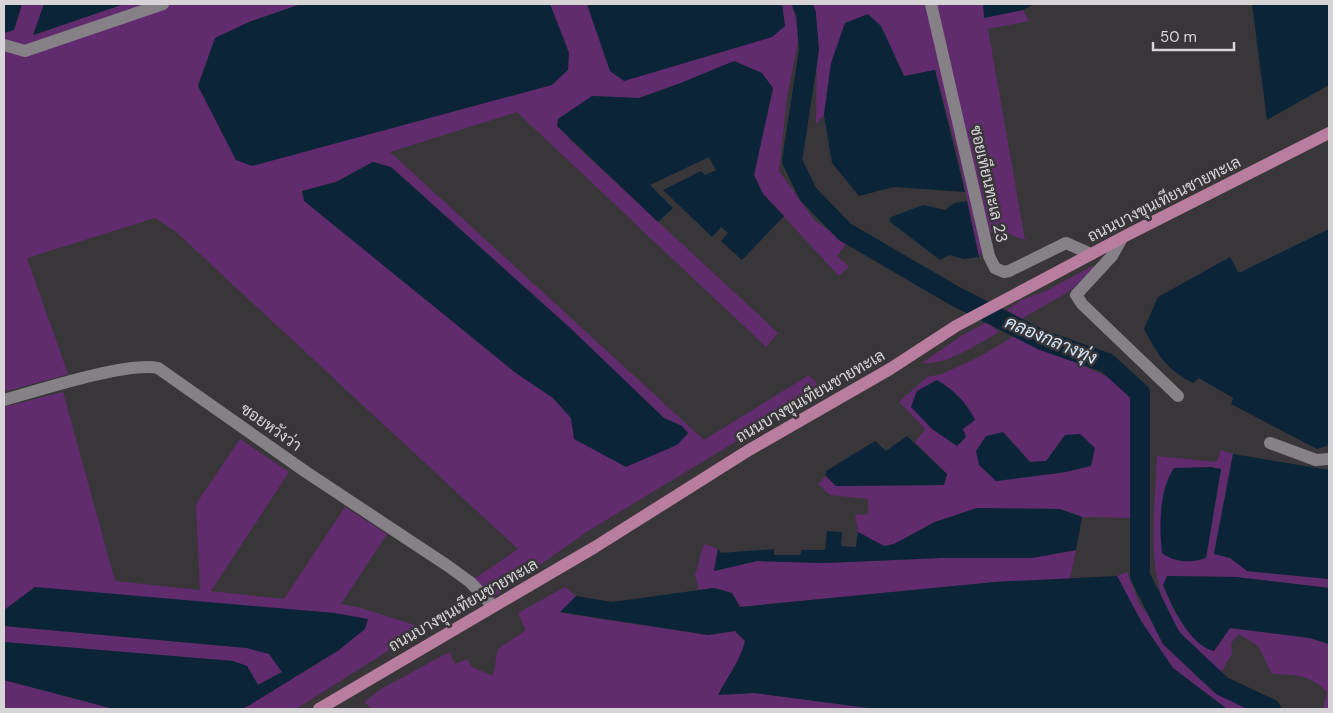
<svg xmlns="http://www.w3.org/2000/svg" width="1333" height="713" font-family="'DM Sans',Sarabun,sans-serif">
<style>
.green{fill:#602c6d;fill-rule:evenodd}
.water{fill:#0b2438}
.lines{fill:none;stroke-linecap:round;stroke-linejoin:round}
.river{stroke:#0b2438;stroke-width:20}
.minor{stroke:#858186;stroke-width:12}
.major{stroke:#b97d9f;stroke-width:12}
.labels{text-anchor:middle;dominant-baseline:central;stroke-width:5;stroke-linejoin:round;paint-order:stroke}
.street-label{font-size:16px;fill:#d6d4d7;stroke:#39363a}
.water-label{font-size:18px;font-style:italic;fill:#d3e6f7;stroke:#39363a}
</style>
<rect width="100%" height="100%" fill="#39363a"/>
<g class="green">
<path d="M22,4H44L34,35L124,4H301L249,22L216,38L198,85L236,160L569,53L550,4H587L610,71L784,8L782,4H793L801,28L787,96L779,171L815,221L847,243L837,256L849,266L839,276L763,194L754,175L773,88L678,84L639,98L592,96L569,139L778,333L766,347L517,112L390,152L704,440L809,375L817,384L811,396L588,531L494,597L474,579L518,549L175,231L155,218L27,258L68,374L4,392V33L14,30ZM373,162L391,167L569,327L664,418L682,426L574,439L571,418L553,398L516,373L468,334L305,201L302,191L336,182Z"/>
<polygon points="807,4 983,4 985,17 1023,10 1029,21 988,29 1025,240 993,228 979,257 957,152 935,70 904,76 881,26 831,63 824,115 816,124 817,47"/>
<polygon points="1092,266 1094,268 1070,291 1021,319 1007,310 1021,300 1046,291"/>
<path d="M987,322L999,332C977,344 948,365 922,363L961,336Z"/>
<path d="M1016,335L1125,385L1132,406L1133,518L1082,517L1060,509L977,508L935,522L894,544L884,546L858,532L855,515L868,514V499L830,495L818,484L826,476L836,486L944,485L947,474L915,442L925,429L899,402L927,377L942,374L979,357ZM1003,432L1030,462L1046,461L1066,472L997,481Z"/>
<polygon points="63,392 115,581 200,590 196,504 240,439 289,472 211,591 284,599 345,507 387,534 341,604 361,608 424,628 296,709 243,709 339,650 4,610 4,407"/>
<path d="M1221,450L1233,454L1214,554L1230,558L1248,571L1329,579V588L1236,577L1168,576L1163,585L1175,613L1214,651L1230,628L1310,638L1329,644V709H1323L1327,692C1309,674 1297,675 1272,674L1258,646L1239,634L1231,643L1232,654L1220,674C1139,606 1153,551 1157,456L1217,462ZM1174,468L1221,469L1206,558Z"/>
<polygon points="704,544 718,549 714,571 757,561 824,563 941,558 1032,558 1076,550 1070,579 995,582 740,607 732,593 714,588 699,590 695,575"/>
<polygon points="1127,572 1140,605 1198,678 1233,701 1252,709 1227,709 1173,668 1141,621 1117,576"/>
<path d="M565,587L576,596L561,613L708,635L735,631L745,641C741,660 727,677 719,695L754,693L876,709H371L365,702L381,689L449,652L455,664L467,659L472,667L493,676L498,649L526,630L518,613Z"/>
<polygon points="4,626 247,648 269,654 282,672 258,685 247,666 233,661 4,642"/>
<polygon points="4,680 114,709 4,709"/>
</g>
<g class="water">
<polygon points="4,4 22,4 14,30 4,33"/>
<polygon points="44,4 124,4 33,35"/>
<polygon points="301,4 550,4 569,53 568,70 552,85 252,166 236,160 198,86 215,38 249,22"/>
<polygon points="587,4 782,4 785,26 772,37 624,81 610,71"/>
<polygon points="983,4 1034,4 1023,10 984,18"/>
<polygon points="1252,4 1329,4 1329,85 1267,120"/>
<polygon points="868,14 881,26 904,76 935,70 965,192 894,187 859,196 832,163 824,115 831,63 845,23"/>
<polygon points="734,61 762,73 773,88 754,175 763,194 784,216 742,260 721,241 728,233 721,227 712,237 663,190 701,171 705,175 716,170 709,157 650,185 673,208 658,222 557,126 558,119 592,96 639,98 678,84"/>
<polygon points="373,162 391,167 569,327 664,418 682,426 688,433 677,445 626,467 574,439 571,418 553,398 516,373 468,334 304,201 302,191 336,182"/>
<polygon points="967,201 979,257 964,259 949,255 940,260 889,221 891,217 923,205 945,210 954,203"/>
<path d="M1329,229V445L1317,449L1231,404L1233,398L1199,378L1193,383C1167,370 1157,354 1144,329L1158,297L1230,257L1238,272H1241Z"/>
<path d="M937,380C954,390 966,402 975,420L963,429L966,437L957,446L932,429L911,407L917,391Z"/>
<polygon points="1003,432 1030,462 1046,461 1065,435 1080,434 1095,448 1091,466 1066,472 996,481 979,465 976,451 986,436"/>
<polygon points="907,436 947,474 944,485 836,486 826,476 826,471 875,441 886,451"/>
<polygon points="1233,454 1329,470 1329,579 1247,571 1230,558 1214,554"/>
<path d="M1211,467L1221,469L1206,558C1191,563 1175,563 1162,553C1159,527 1159,490 1174,468Z"/>
<polygon points="977,508 1060,509 1082,517 1076,550 1032,558 941,558 824,563 757,561 714,571 718,549 721,553 774,549 774,555 800,555 802,550 825,550 827,531 842,532 841,546 856,547 858,532 884,546 894,544 935,522"/>
<path d="M1117,576L1141,621L1173,668L1227,709H876L754,693L718,695C727,677 741,660 745,641L735,631L708,635L560,612L576,596L612,602L714,588L732,593L740,607L995,582Z"/>
<path d="M1167,576L1236,577L1329,588V644L1310,638L1230,628L1214,651C1190,646 1172,606 1163,585Z"/>
<polygon points="35,587 335,613 368,619 365,629 339,650 243,709 114,709 4,680 4,642 233,661 247,666 258,685 282,672 269,654 247,648 4,626 4,610"/>
</g>
<g class="lines">
<polyline class="river" points="802,4 806,14 809,50 792,161 808,194 845,232 955,296 1042,340 1107,363 1140,393 1140,576 1171,638 1222,686 1271,709"/>
<g class="minor">
<polyline points="931,4 989,256 995,268 1004,272 1009,271 1066,243 1091,254"/>
<polyline points="4,45 25,51 163,4"/>
<polyline points="1122,238 1112,256 1076,295 1082,304 1178,396"/>
<path d="M4,400C36,391 129,361 158,368L306,472L448,566L470,582L493,606"/>
<polyline points="1270,443 1316,460 1329,459"/>
</g>
<polyline class="major" points="319,709 595,547 749,450 890,369 956,326 1129,234 1329,133"/>
</g>
<g class="labels">
<g class="street-label">
<text transform="translate(989 184) rotate(77)">ซอยเทียนทะเล 23</text>
<text transform="translate(1164 199) rotate(-27)">ถนนบางขุนเทียนชายทะเล</text>
<text transform="translate(810 396) rotate(-30)">ถนนบางขุนเทียนชายทะเล</text>
<text transform="translate(271 427) rotate(35)">ซอยหวังว่า</text>
<text transform="translate(463 605) rotate(-30)">ถนนบางขุนเทียนชายทะเล</text>
</g>
<g class="water-label">
<text transform="translate(1051 340) rotate(23)">คลองกลางทุ่ง</text>
</g>
</g>
<rect width="1333" height="713" fill="none" stroke="#d6d4d7" stroke-width="10"/>
<path d="M1153 42v8h81v-8" fill="none" stroke="#d6d4d7" stroke-width="2.5"/>
<text x="1160" y="42" font-size="15" fill="#d6d4d7" stroke="#39363a" stroke-width="4" paint-order="stroke">50 m</text>
</svg>
